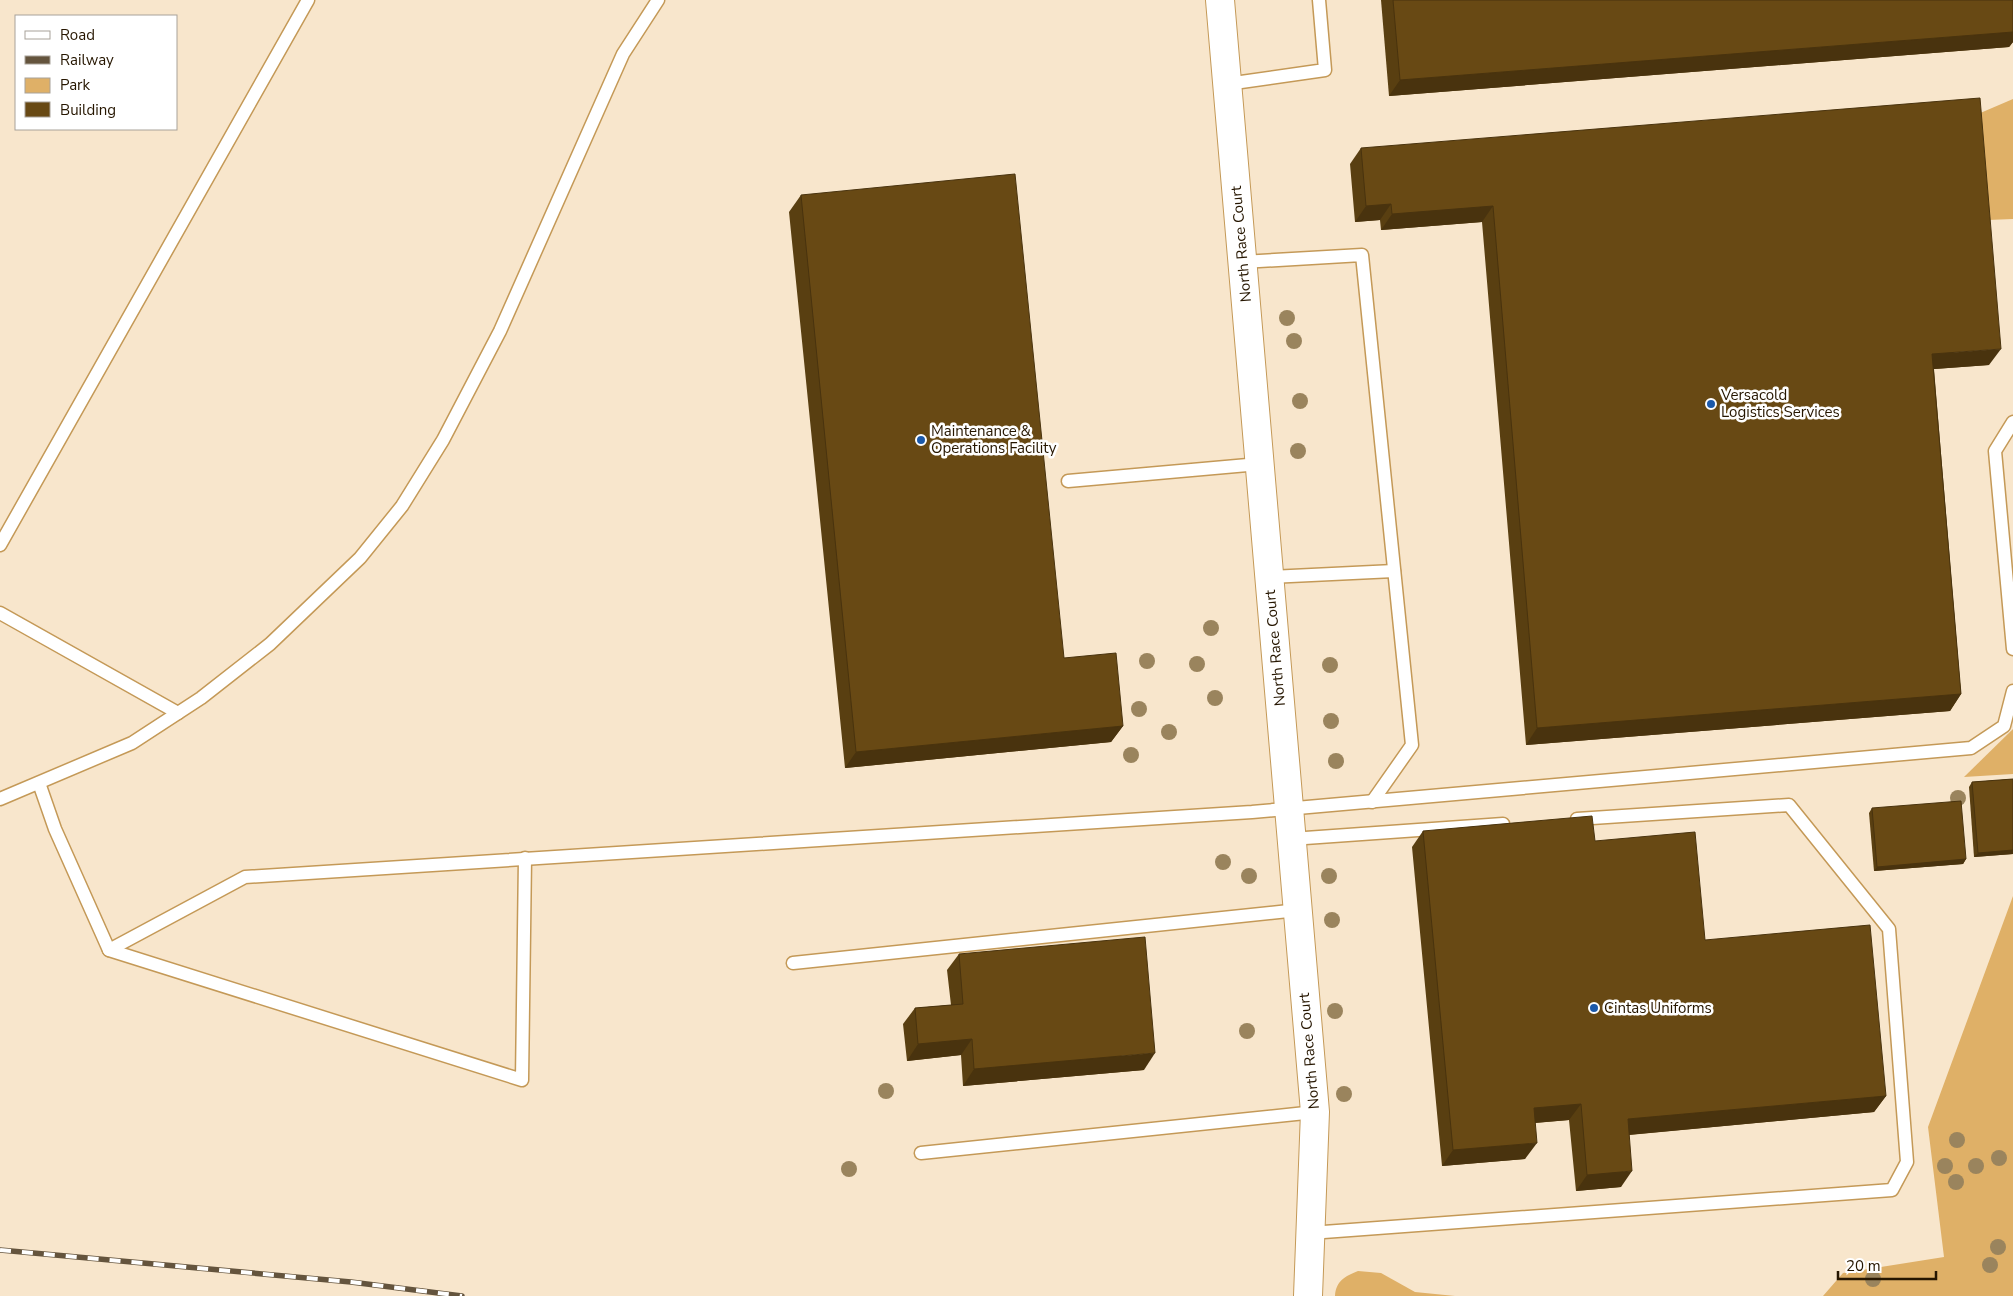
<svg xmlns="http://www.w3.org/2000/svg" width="2013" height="1296" font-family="'Nunito Sans',sans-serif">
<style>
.green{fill:#dfb067}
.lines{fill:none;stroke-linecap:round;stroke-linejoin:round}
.service-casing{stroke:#c49957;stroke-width:15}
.tertiary-casing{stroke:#c49957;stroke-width:30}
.service{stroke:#fff;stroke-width:12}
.tertiary{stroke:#fff;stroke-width:28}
.rail-casing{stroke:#64543d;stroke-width:5.5}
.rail{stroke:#fff;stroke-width:4;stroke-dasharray:11;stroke-linecap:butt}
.tree{fill:#9a845d}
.wall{fill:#593f11}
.shaded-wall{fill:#49330e}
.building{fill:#684914;stroke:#49330e}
.poi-dot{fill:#1b59aa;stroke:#fff;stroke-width:2}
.labels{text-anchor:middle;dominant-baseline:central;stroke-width:5;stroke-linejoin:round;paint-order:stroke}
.street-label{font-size:15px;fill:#261600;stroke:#fff}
.poi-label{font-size:15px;fill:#261600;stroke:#fff;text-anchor:start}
</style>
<rect width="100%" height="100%" fill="#f8e6cc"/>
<g class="green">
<polygon points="2013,99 2013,219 1988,220 1978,114"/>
<polygon points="2013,729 2013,774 1964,777"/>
<polygon points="2013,896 2013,1296 1823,1296 1843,1273 1944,1257 1928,1127"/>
<path d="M1358,1271L1381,1273L1415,1292L1455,1296H1335C1336,1281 1345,1276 1358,1271Z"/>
</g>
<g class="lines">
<defs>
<g id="service">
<polyline points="1227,84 1325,70 1319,0"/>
<polyline points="1242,262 1362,255 1412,745 1372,802"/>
<polyline points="2013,422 1995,451 2013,649"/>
<polyline points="1068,481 1259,464"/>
<polyline points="0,545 308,0"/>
<polyline points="1269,577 1394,571"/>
<polyline points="0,613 178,713"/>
<polyline points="39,783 55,829 109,950 245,877 1252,812 1971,748 2004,726 2013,691"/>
<polyline points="0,799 132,743 201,698 270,644 360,558 402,506 443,440 500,331 623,54 658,0"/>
<polyline points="1291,839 1503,824"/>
<polyline points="109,950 522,1080 525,858"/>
<polyline points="793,963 1298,910"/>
<polyline points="921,1153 1315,1112"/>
<polyline points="1310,1233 1892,1190 1907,1162 1889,929 1789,805 1577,819"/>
</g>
<polyline id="tertiary" points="1220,0 1315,1112 1308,1296"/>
</defs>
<use href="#service" class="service-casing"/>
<use href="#tertiary" class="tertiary-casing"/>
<use href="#service" class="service"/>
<use href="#tertiary" class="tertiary"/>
<defs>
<polyline id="rail" points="0,1250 351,1282 462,1296"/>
</defs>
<use href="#rail" class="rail-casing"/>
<use href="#rail" class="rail"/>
</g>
<g class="tree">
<circle cx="1287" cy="318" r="8"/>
<circle cx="1294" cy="341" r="8"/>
<circle cx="1300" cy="401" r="8"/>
<circle cx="1298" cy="451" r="8"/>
<circle cx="1211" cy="628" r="8"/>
<circle cx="1147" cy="661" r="8"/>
<circle cx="1197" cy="664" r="8"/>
<circle cx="1330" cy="665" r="8"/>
<circle cx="1215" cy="698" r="8"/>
<circle cx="1139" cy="709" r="8"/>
<circle cx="1331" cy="721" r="8"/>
<circle cx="1169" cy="732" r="8"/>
<circle cx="1131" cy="755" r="8"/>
<circle cx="1336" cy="761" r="8"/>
<circle cx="1958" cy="798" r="8"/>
<circle cx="1223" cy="862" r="8"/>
<circle cx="1249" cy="876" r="8"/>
<circle cx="1329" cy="876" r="8"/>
<circle cx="1332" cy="920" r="8"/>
<circle cx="1335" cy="1011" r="8"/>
<circle cx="1247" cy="1031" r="8"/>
<circle cx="886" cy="1091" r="8"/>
<circle cx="1344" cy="1094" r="8"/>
<circle cx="1957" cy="1140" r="8"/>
<circle cx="1999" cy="1158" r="8"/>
<circle cx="1945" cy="1166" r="8"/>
<circle cx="1976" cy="1166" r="8"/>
<circle cx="849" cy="1169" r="8"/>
<circle cx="1956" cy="1182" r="8"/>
<circle cx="1998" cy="1247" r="8"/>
<circle cx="1990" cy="1265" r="8"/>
<circle cx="1873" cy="1279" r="8"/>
</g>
<g class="wall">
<polygon points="1381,0 2013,0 2013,42 2009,47 1389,96"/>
<polygon points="1361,148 1989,365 1934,369 1961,694 1950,711 1526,745 1482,222 1381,230 1380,220 1355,222 1350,164"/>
<polygon points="801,195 1064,658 1123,726 1111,742 845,768 789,212"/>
<polygon points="2013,779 2013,854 1974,857 1969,787 1972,782"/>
<polygon points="1872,808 1966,859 1963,864 1874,871 1869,813"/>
<polygon points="1423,831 1595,841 1705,940 1886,1096 1874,1112 1629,1135 1621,1187 1576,1191 1569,1120 1535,1123 1525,1159 1442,1166 1412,847"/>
<polygon points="959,954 1144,1070 963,1086 961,1055 907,1061 903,1024 915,1008 951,1005 947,970"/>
</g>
<g class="shaded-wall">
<polygon points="2013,32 2013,42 2009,47 1389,96 1400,80"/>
<polygon points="1391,204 1380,220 1355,222 1366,206"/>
<polygon points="1493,206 1482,222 1381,230 1392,214"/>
<polygon points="2001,349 1989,365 1921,370 1932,354"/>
<polygon points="1961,694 1950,711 1526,745 1537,728"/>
<polygon points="1123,726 1111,742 845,768 856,752"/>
<polygon points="2013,850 2013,854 1974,857 1978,853"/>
<polygon points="1966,859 1963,864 1874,871 1877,867"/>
<polygon points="972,1039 961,1055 907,1061 918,1044"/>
<polygon points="1155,1053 1144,1070 963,1086 974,1069"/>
<polygon points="1886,1096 1874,1112 1616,1136 1628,1119"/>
<polygon points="1581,1104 1569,1120 1522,1124 1534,1108"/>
<polygon points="1537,1143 1525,1159 1442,1166 1453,1150"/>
<polygon points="1632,1171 1621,1187 1576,1191 1587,1175"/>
</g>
<g class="building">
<polygon points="1393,0 2013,0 2013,32 1400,80"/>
<polygon points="1980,98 2001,349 1932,354 1961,694 1537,728 1493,206 1392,214 1391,204 1366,206 1361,148"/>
<polygon points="1015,174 1064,658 1116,653 1123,726 856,752 801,195"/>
<polygon points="2013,779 2013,850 1978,853 1972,782"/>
<polygon points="1961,801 1966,859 1877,867 1872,808"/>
<polygon points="1592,816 1595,841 1695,832 1705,940 1870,925 1886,1096 1628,1119 1632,1171 1587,1175 1581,1104 1534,1108 1537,1143 1453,1150 1423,831"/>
<polygon points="1145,937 1155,1053 974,1069 972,1039 918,1044 915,1008 963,1004 959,954"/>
</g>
<g class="poi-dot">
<circle cx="1711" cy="404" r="5"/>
<circle cx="921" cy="440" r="5"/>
<circle cx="1594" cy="1008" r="5"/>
</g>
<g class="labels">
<g class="street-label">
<text transform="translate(1241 244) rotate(-95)">North Race Court</text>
<text transform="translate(1275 648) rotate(-95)">North Race Court</text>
<text transform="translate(1309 1051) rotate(-95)">North Race Court</text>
</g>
<g class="poi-label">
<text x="1721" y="395">Versacold<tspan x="1721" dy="17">Logistics Services</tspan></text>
<text x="931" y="431">Maintenance &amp;<tspan x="931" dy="17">Operations Facility</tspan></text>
<text x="1604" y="1008">Cintas Uniforms</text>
</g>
</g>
<rect x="15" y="15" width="162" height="115" fill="#ffffff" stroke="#a8a299"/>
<rect x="25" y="31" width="25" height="8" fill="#ffffff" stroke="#a8a299"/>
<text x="60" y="40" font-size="15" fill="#261600">Road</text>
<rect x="25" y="56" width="25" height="8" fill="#64543d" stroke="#a8a299"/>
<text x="60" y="65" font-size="15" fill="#261600">Railway</text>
<rect x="25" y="78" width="25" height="15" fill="#dfb067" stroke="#a8a299"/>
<text x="60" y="90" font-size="15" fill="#261600">Park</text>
<rect x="25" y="102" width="25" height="15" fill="#684914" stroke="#a8a299"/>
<text x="60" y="115" font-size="15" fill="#261600">Building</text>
<path d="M1838 1271v8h98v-8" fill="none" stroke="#261600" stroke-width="2.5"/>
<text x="1846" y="1271" font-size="15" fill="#261600" stroke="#ffffff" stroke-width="4" paint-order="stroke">20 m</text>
</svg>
